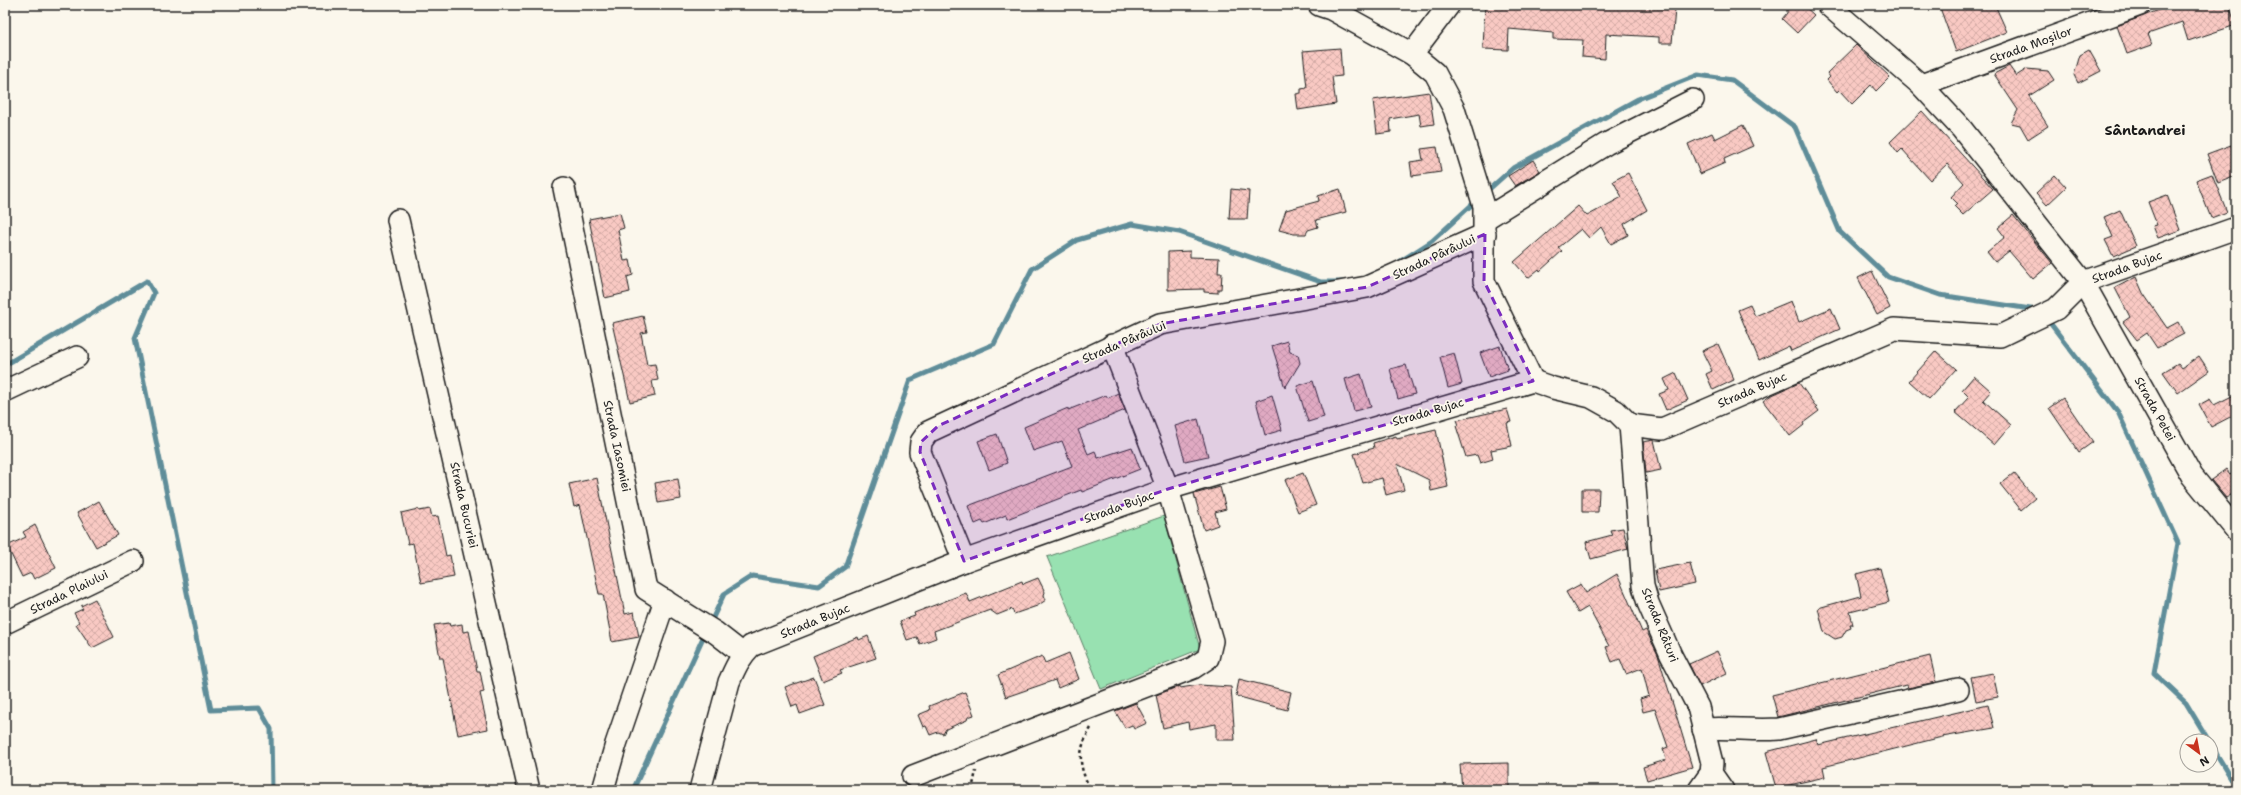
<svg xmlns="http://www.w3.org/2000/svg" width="2241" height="795" font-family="'Shantell Sans',sans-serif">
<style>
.green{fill:#98e1b1;stroke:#5a7e66}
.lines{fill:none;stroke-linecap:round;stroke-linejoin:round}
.stream{stroke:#5f8d99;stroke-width:5}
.building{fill:url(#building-cross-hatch);stroke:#1c1c1c}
.minor-casing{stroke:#1c1c1c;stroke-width:24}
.path{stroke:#1c1c1c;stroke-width:2.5;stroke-dasharray:3 3;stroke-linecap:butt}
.minor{stroke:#fbf7ec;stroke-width:21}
.marked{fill:#7b2cbf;fill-opacity:0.2;stroke:#7b2cbf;stroke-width:3;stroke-dasharray:8 5;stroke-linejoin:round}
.labels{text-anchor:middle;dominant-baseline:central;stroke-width:3.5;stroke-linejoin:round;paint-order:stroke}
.street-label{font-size:12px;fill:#1c1c1c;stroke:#fbf7ec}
.quarter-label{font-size:14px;font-weight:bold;fill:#1c1c1c;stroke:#fbf7ec}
</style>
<defs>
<pattern id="building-cross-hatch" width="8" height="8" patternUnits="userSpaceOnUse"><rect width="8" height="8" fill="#f9c9c3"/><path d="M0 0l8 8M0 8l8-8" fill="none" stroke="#d5aca7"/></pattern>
</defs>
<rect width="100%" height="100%" fill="#fbf7ec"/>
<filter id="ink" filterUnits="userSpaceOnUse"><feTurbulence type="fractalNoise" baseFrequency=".025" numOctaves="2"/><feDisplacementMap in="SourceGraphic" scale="8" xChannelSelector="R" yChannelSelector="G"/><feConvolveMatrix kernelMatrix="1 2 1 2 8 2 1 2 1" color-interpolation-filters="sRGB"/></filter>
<g filter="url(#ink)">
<polygon class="green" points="1164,516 1200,649 1101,689 1047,557"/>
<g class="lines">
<g class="stream">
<polyline points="1486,192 1513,168 1638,99 1698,75 1732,80 1795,127 1840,232 1888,277 1940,295 2037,310"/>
<polyline points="1399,262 1432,241 1477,200"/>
<polyline points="2047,319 2118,412 2178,543 2154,673 2186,703 2209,741"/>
<polyline points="5,365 147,281 154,293 135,338 211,710 259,708 271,729 272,790"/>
<polyline points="710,624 724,594 752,576 819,586 845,567 910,380 994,344 1032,269 1077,240 1132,224 1179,232 1321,282 1342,282"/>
<polyline points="2211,745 2236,786"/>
<polyline points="633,790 706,631"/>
</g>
</g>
<g class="building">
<polygon points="1485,5 1594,5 1675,9 1672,43 1659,43 1659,37 1606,34 1605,59 1582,57 1583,40 1553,39 1553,33 1509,29 1508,50 1483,49"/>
<polygon points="1787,5 1803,5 1814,15 1797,33 1782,19 1787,13"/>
<polygon points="1939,5 1995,5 2007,32 1956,52"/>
<polygon points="2172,5 2229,5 2236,25 2188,41 2182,22 2148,34 2152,45 2127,54 2117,26"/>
<polygon points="1856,45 1890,77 1876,91 1871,85 1852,104 1839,90 1837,92 1827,80 1830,77 1827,73"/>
<polygon points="1340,48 1342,76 1332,77 1336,104 1298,110 1296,94 1301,93 1301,89 1307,88 1303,51"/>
<polygon points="2089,50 2101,71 2078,83 2074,75 2080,55"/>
<polygon points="2009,66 2016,76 2027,69 2048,71 2054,80 2029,96 2048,126 2028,139 2020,125 2011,123 2018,110 1994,74"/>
<polygon points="1429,92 1434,124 1421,126 1419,114 1390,119 1391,132 1377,134 1373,100"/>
<polygon points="1922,111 1993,189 1963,215 1954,206 1957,203 1951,197 1964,183 1947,164 1930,180 1902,149 1898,153 1890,142"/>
<polygon points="1743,125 1753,146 1724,159 1725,163 1700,174 1688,144 1712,133 1715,139"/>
<polygon points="2231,145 2236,157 2236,176 2218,183 2207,154"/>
<polygon points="1437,147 1441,172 1412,176 1410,162 1423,160 1421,149"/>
<polygon points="1533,160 1540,171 1515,186 1508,176"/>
<polygon points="1628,173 1647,210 1624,224 1628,235 1611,244 1601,227 1589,238 1581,229 1558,248 1562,251 1540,271 1539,269 1528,278 1514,262 1578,206 1587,216 1622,197 1613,181"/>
<polygon points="2212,174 2227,212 2211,218 2196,180"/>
<polygon points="2055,175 2066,187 2047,205 2036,193"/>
<polygon points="1231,189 1249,191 1247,219 1229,219"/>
<polygon points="1340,189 1346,212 1316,220 1318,227 1308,230 1306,234 1294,234 1279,230 1286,210 1319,201 1318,196"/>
<polygon points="2167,195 2180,230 2158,238 2153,226 2157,225 2148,202"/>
<polygon points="2120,210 2136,246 2113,256 2105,240 2113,237 2104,217"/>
<polygon points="620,213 624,228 618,230 624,261 630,260 633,275 627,277 630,292 605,298 589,219"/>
<polygon points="2013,215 2052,263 2033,279 2009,251 1995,262 1987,252 2005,237 1998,228"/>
<polygon points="1190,251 1190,257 1219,258 1218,273 1222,273 1221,289 1218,289 1218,293 1204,292 1204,289 1168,290 1168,252"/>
<polygon points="1872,271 1890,308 1877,315 1858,278"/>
<polygon points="2136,277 2143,293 2167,328 2178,322 2184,334 2157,348 2147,333 2137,340 2123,322 2130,317 2115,288"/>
<polygon points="1791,301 1799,322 1831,308 1840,329 1791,351 1789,346 1759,360 1738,310 1750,305 1755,316"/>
<polygon points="643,316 647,332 641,333 647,365 655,364 658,380 652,381 655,396 630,402 612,323"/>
<polygon points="1287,341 1290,352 1298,355 1300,363 1285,388 1272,346"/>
<polygon points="1718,344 1734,380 1713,390 1706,374 1712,371 1702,351"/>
<polygon points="1500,346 1508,370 1489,377 1480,353"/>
<polygon points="1936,351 1956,369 1929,399 1909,381"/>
<polygon points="1454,353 1462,384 1448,388 1440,357"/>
<polygon points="2199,356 2209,371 2178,393 2163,372 2178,363 2182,368"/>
<polygon points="1406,365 1415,394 1398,399 1390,369"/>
<polygon points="1676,373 1688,400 1666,410 1659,394 1669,390 1664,379"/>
<polygon points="1361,374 1371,407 1354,411 1345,379"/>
<polygon points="1974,376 1991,391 1983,400 2011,425 1994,445 1955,412 1969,397 1962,390"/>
<polygon points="1313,381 1324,417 1308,422 1297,386"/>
<polygon points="1799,383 1819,411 1803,423 1804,425 1790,436 1763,401 1770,396"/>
<polygon points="1118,393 1125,410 1078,430 1088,454 1095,451 1098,458 1132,447 1140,469 1082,492 1081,490 1007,519 1006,515 984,524 982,521 975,524 968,506 1072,466 1062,441 1033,451 1024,427 1068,408 1068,410 1106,395 1108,398"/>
<polygon points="2236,394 2236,414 2211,427 2199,405 2210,399 2214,405"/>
<polygon points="1272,395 1282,430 1265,435 1256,401"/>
<polygon points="2063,398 2093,442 2079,452 2049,408"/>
<polygon points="1507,409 1511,422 1507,423 1512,446 1491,450 1493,459 1480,463 1477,455 1466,457 1456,426 1459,425 1457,420"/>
<polygon points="1198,419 1208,456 1185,461 1175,426"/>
<polygon points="1436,430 1448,487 1431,491 1429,480 1397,464 1404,490 1386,495 1382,478 1363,483 1354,454 1374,448 1373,443 1396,436 1397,439"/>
<polygon points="997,434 1007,463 989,470 978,441"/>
<polygon points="1654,440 1661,470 1646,473 1643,442"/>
<polygon points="2226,469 2230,474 2236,470 2236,492 2226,498 2211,480"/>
<polygon points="1303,473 1316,505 1298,512 1285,480"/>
<polygon points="2014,473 2035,498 2021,510 2000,484"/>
<polygon points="597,478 625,614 634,612 639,637 612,642 603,594 599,594 580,505 574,507 569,484"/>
<polygon points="678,479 681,499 658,503 655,483"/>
<polygon points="1220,487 1226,509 1215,512 1218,525 1204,530 1194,494"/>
<polygon points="1582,489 1599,489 1598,512 1582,512"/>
<polygon points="99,501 118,535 96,547 77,513"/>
<polygon points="418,509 419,511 430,509 432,517 438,516 446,556 450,555 454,577 421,583 413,543 408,544 401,513"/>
<polygon points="35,525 56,568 34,579 31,573 22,577 7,546 26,537 23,532"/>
<polygon points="1623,528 1628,549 1591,559 1586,542 1612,535 1610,530"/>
<polygon points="1690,563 1695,584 1659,592 1655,570"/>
<polygon points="1880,568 1889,602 1850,612 1853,625 1850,625 1851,628 1846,630 1842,637 1835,639 1824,632 1818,608 1861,596 1856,574"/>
<polygon points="1617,574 1642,632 1646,630 1658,655 1692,767 1647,780 1643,767 1666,760 1663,749 1668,747 1655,709 1643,712 1640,699 1649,696 1642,668 1626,674 1620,659 1612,662 1606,647 1609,646 1588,607 1578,613 1566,592 1581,584 1586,593"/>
<polygon points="1038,578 1045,592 1044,595 1046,600 1037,606 1014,614 1012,609 997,615 990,610 934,631 936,638 920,644 917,637 907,640 900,621 915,616 914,613 966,593 970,602 1022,581 1023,584"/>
<polygon points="95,599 114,637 92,648 76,624 79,622 74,613 83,609 81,606"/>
<polygon points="449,623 450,626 462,624 463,632 469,631 477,671 480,671 484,692 480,693 488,729 458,735 443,658 440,658 434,625"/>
<polygon points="868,636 876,658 840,670 842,673 823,681 813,656 858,637 859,640"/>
<polygon points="1717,651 1727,673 1700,686 1689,664"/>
<polygon points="1069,653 1079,679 1058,688 1055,680 1006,697 998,675 1042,656 1045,663"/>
<polygon points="1930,656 1936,682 1908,688 1907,685 1902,686 1778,717 1772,695"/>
<polygon points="1993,673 1998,697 1976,701 1971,677"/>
<polygon points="814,677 825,705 800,714 797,705 792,707 785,687"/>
<polygon points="1239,679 1291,692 1287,710 1236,696"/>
<polygon points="1199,685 1231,687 1235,740 1216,740 1216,724 1189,729 1188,722 1163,728 1156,695 1180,686 1180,688"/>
<polygon points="965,692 974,715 968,717 967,720 946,729 943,734 938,732 930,735 926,726 923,727 918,715 930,710 929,706"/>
<polygon points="1136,703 1147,723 1134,729 1132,725 1125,728 1115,711"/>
<polygon points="1988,705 1994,728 1942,737 1823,767 1825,777 1776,788 1766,752 1816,739 1818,745"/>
<polygon points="1509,763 1509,790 1462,790 1460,764"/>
</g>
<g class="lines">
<defs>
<g id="minor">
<polyline points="1319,5 1331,9 1412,54"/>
<polyline points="1449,5 1412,54 1435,73 1454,109 1484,206 1484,281 1533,381"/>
<polyline points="1828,5 1921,85 1961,128 2083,282 2192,476 2236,530"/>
<polyline points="1921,85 2140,5"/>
<polyline points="564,188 646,589 716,633 743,654"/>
<polyline points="1485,219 1606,144 1693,100"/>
<polyline points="398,220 529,790"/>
<polyline points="5,391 77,357"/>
<polyline points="1630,425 1643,586 1648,603 1671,655 1698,707 1712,763 1711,773 1699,790"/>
<polyline points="964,561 920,452 921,442 928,432 1160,324 1367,287 1485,234"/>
<polyline points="5,623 133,561"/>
<path d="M1703,729C1729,727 1753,731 1779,729L1958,689"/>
<polyline points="1711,773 1723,790"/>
<polyline points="913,776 1193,668 1208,658 1212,641 1168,489 1112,345"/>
<polyline points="603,790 616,744 665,600"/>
<path d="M700,790L729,682C735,668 740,657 751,646L964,561L1168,489L1533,381L1553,388L1591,397L1616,411L1630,425L1662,429L1894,329L2000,336L2056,309L2083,282L2236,228"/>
</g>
</defs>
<use href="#minor" class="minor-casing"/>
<g class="path">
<path d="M1091,728C1077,751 1078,766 1091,790"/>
<polyline points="972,790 976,771"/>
</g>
<use href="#minor" class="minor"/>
</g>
</g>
<path class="marked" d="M1485,234L1484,281L1533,381L1168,489L964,561L920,452L921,442L938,426L1160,324L1367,287Z"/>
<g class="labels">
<g class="street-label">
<text transform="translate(2031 45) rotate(-20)">Strada Moșilor</text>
<text transform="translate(1434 257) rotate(-25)">Strada Pârâului</text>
<text transform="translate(2127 267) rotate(-20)">Strada Bujac</text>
<text transform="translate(1124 342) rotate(-23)">Strada Pârâului</text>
<text transform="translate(1752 390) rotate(-23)">Strada Bujac</text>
<text transform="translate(2155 409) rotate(61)">Strada Petei</text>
<text transform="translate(1428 412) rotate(-16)">Strada Bujac</text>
<text transform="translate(617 446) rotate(78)">Strada Iasomiei</text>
<text transform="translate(464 505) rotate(77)">Strada Bucuriei</text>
<text transform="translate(1119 507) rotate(-20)">Strada Bujac</text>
<text transform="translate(69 592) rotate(-26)">Strada Plaiului</text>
<text transform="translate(815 621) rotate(-22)">Strada Bujac</text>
<text transform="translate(1660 625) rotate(68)">Strada Râturi</text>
</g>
<g class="quarter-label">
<text x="2145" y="130">Sântandrei</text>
</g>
</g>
<rect width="2241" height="795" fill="none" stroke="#fbf7ec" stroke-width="20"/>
<rect x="10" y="10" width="2221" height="775" fill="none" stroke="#1c1c1c" stroke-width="1.5" filter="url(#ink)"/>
<g transform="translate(2199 753) rotate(148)"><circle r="19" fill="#fbf7ec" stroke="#a29f99"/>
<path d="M0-3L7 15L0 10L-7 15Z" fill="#c8321e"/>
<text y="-6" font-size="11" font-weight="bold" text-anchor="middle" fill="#1c1c1c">N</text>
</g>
</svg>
